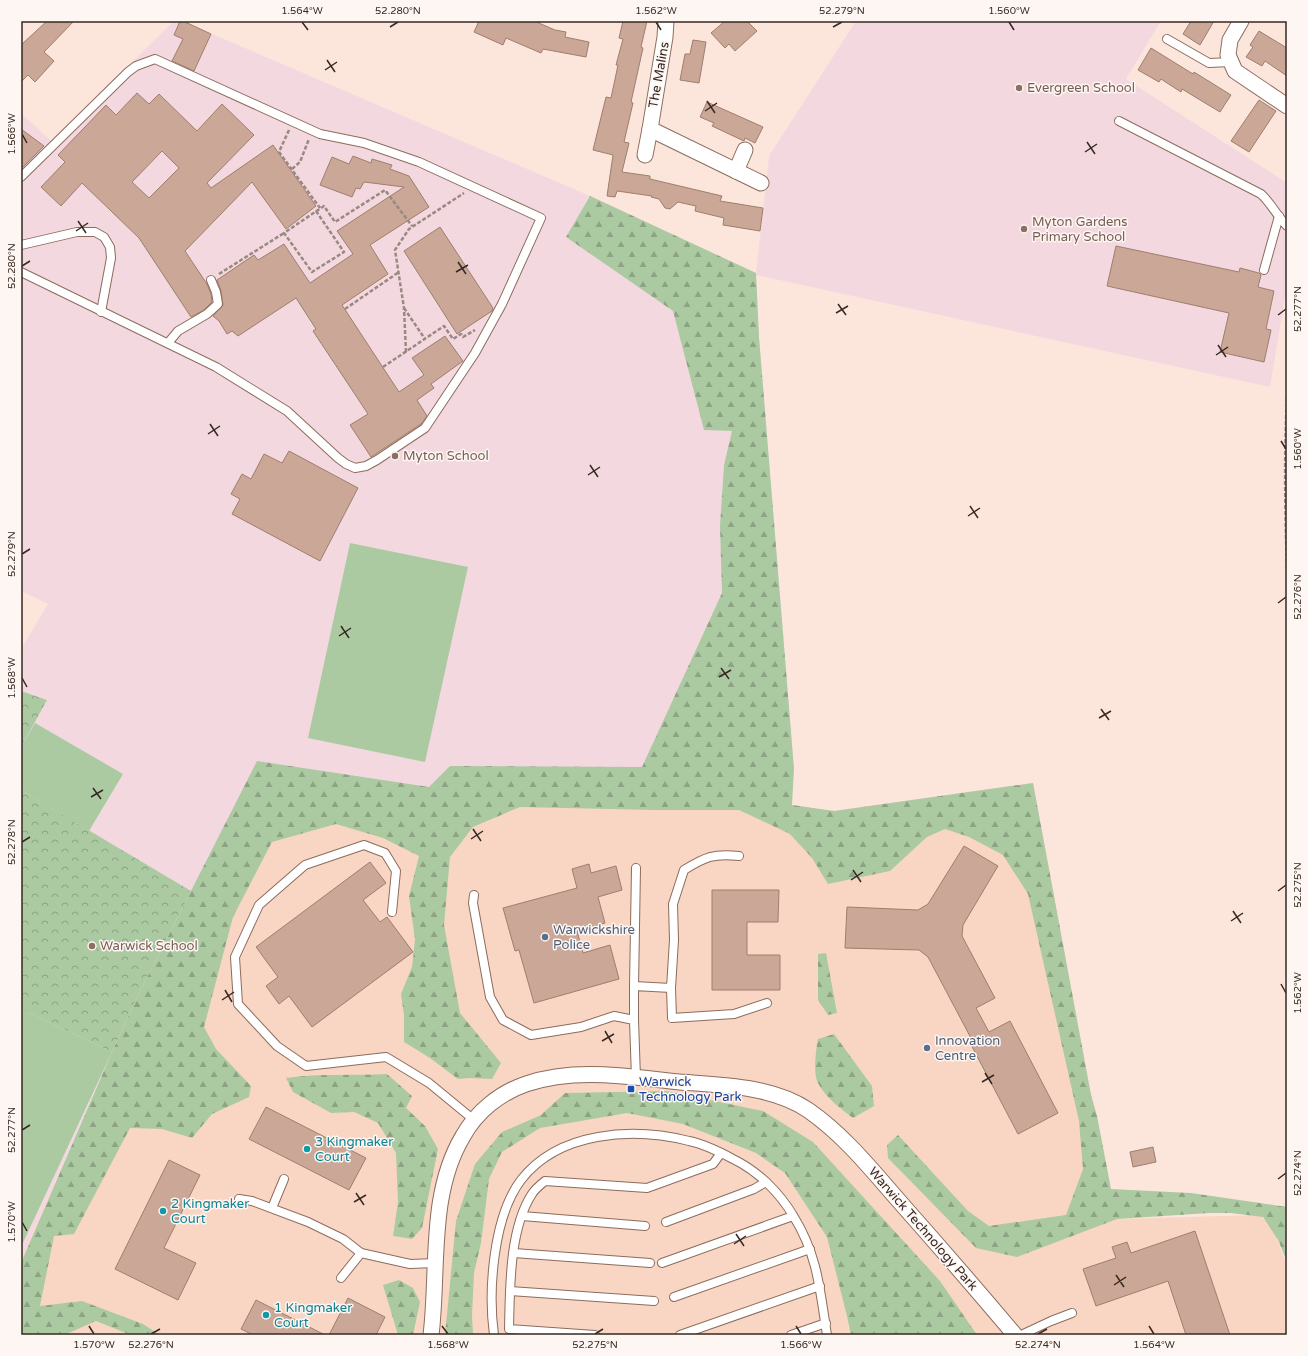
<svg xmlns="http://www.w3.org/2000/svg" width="1308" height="1356" font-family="'Varela Round',sans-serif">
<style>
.built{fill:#f9d6c4}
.education{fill:#f3d9df}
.forest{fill:url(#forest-firs)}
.park{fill:url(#park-crowns)}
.pitch{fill:#abcaa2}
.building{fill:#caa796;stroke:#9f7e6e;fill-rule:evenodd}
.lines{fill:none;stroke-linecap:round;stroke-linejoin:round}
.lane-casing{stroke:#8c6c5c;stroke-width:10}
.street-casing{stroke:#8c6c5c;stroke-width:17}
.path{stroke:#9a8980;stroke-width:2.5;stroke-dasharray:4 2;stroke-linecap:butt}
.lane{stroke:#fff;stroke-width:8}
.street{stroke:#fff;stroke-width:15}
.ticks{fill:none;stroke:#362922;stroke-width:1.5}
.education-dot{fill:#8d6e63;stroke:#fef6f3;stroke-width:1.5}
.service-dot{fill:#5c6f8a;stroke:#fef6f3;stroke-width:1.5}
.transit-dot{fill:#1a4fb4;stroke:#fef6f3;stroke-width:1.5}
.culture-dot{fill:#0f9aa8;stroke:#fef6f3;stroke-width:1.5}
.labels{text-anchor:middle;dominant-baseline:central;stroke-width:3;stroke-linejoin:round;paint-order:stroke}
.street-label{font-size:13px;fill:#362922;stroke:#fef6f3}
.education-label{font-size:13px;fill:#785e54;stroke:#fef6f3;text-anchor:start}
.service-label{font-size:13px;fill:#4e5e75;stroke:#fef6f3;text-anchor:start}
.transit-label{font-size:13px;fill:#164399;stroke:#fef6f3;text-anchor:start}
.culture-label{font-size:13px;fill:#0d838f;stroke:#fef6f3;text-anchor:start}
.neatline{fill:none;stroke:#362922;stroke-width:1.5}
.ticks-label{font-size:10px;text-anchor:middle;fill:#362922}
</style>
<defs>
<pattern id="forest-firs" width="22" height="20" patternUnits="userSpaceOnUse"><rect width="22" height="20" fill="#abcaa2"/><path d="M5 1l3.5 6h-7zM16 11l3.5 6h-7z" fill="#8ca484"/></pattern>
<pattern id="park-crowns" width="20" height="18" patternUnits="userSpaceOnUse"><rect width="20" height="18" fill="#abcaa2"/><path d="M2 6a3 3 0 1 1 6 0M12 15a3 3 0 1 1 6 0" fill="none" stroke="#8ca484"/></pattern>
</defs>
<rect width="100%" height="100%" fill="#fce6db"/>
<polygon class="built" points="253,770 458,775 791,805 834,811 1033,783 1091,1095 1097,1116 1116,1219 1260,1215 1273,1229 1287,1266 1287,1335 21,1335 21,1261 135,1001"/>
<polygon class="education" points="174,21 182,21 590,196 756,273 769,156 856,21 1161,21 1126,79 1287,183 1287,285 1270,387 756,275 759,337 794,769 791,805 459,775 450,811 253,770 135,1001 112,1052 21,1261 21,649 48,604 21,591 21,113 51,141"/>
<g class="forest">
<polygon points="590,196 756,273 759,337 794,769 792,805 834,811 1033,783 1091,1095 1097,1116 1111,1189 1191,1193 1287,1207 1287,1262 1278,1240 1263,1217 1231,1213 1209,1213 1117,1219 1017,1257 976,1248 888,1158 887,1145 898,1135 968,1211 989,1226 1066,1215 1083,1169 1079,1121 1028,894 1003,855 969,837 945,829 927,837 890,871 828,884 812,858 790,834 739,810 654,810 520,807 473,827 450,857 444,925 460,1013 501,1063 492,1079 470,1078 458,1079 430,1058 404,1042 404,1015 401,994 412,967 415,940 409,896 419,856 383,838 336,824 272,842 233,917 204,1027 216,1049 251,1086 249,1097 212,1114 192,1138 162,1129 130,1128 74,1234 54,1236 40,1306 82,1301 143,1324 160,1335 131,1335 96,1321 64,1335 21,1335 21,1263 24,1256 112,1052 135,1001 257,761 429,787 450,766 642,767 722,593 720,526 724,465 732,431 704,430 673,311 566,237"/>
<polygon points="826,953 837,1013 828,1015 818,1000 818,954"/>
<path d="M834,1034L872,1086L874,1106L853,1118C840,1108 826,1098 818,1083C813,1072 816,1050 818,1039Z"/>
<path d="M387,1074L412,1096L406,1108L425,1126L438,1149L422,1228L412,1239L393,1236L398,1202L396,1153L378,1123L354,1112L331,1113L293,1092L286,1078C320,1073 354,1076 387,1074Z"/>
<polygon points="666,1091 763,1111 813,1142 940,1281 977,1335 851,1335 847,1316 827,1237 785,1173 756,1153 683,1124 627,1113 540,1128 502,1152 489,1179 481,1243 474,1273 472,1315 473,1335 445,1335 456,1221 475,1164 502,1132 541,1115 565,1093"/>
<polygon points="399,1280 413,1288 420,1302 413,1335 398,1335 383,1285"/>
</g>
<g class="park">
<polygon points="21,691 47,700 21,747"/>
<polygon points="21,790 191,891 135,1001 112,1052 21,1009"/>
</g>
<g class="pitch">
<polygon points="350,543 468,567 425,762 308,738"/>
<polygon points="35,723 123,774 89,831 21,790 21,747"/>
<polygon points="21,1009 112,1052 21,1247"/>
</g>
<g class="building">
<polygon points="47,21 74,21 44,52 54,61 35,82 28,75 21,82 21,45"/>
<polygon points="180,21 183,21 211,34 194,71 172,61 183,39 174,35"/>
<polygon points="479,21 534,21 555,30 566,32 565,37 589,42 586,57 543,49 541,53 506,38 503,45 474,32"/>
<polygon points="623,21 647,21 641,47 643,48 631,102 633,103 624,142 629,143 622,172 650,176 650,179 722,196 720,201 763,208 760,231 723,225 724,218 695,211 696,206 678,202 670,209 665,208 659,199 651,197 652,196 617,191 615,197 607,196 613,155 593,150 606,97 611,98 618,65 616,65 623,39 619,38"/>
<polygon points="725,21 747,21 757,31 735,51 729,44 725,48 711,33"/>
<polygon points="1191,21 1214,21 1200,45 1183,34"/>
<polygon points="1259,31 1287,48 1287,76 1265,61 1262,66 1246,57 1253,47 1250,45"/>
<polygon points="693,40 706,42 699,83 680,80 685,54 690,54"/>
<polygon points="1151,48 1193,74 1194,72 1231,95 1220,112 1182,89 1181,92 1161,79 1159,82 1138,70"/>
<path d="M137,93L149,104L159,94L197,131L222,104L254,135L207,183L211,188L273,145L316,206L286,229L252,182L185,251L207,284L211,294L212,302L204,310L191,317L139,238L82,183L61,206L41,187L65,162L58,155L106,105L116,115ZM162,151L179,168L149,198L132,182Z"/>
<polygon points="1259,100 1276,111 1249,152 1231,141"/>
<polygon points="707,102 763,127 755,143 745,138 744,141 712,126 714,123 700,117"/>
<polygon points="21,129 44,146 21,169"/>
<polygon points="353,156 371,163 372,159 392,165 390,169 409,176 429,207 370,245 388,274 342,305 399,392 424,375 412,358 445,336 463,361 431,384 434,388 417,400 427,416 421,424 371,457 350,425 368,414 313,331 316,329 296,298 238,336 232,331 227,334 219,321 213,316 223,305 221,291 217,280 254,255 258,260 284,244 310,283 353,254 337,231 404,187 364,182 360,189 356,188 352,197 320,185 332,157 349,164"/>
<polygon points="440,227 493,308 492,311 457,334 404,251"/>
<polygon points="1116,246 1239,272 1240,268 1259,273 1261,275 1258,287 1274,291 1266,329 1271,330 1264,362 1220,352 1229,313 1107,286"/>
<polygon points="289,451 358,488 320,561 232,514 240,499 231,494 242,474 251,479 264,454 282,463"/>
<polygon points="964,846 998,866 963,925 962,936 995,998 976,1008 989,1032 1010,1021 1058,1113 1018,1134 969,1041 972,1040 928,957 919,950 845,948 847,907 918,910 928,904"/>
<polygon points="370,862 386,883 363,900 380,922 387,917 413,952 312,1027 289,996 279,1004 266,986 278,977 256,947"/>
<polygon points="589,864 591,873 616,866 622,890 598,897 605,923 577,931 583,953 610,945 619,979 534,1003 519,950 515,951 503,908 577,888 572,869"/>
<polygon points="712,890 779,890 778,922 747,922 747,955 780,955 780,990 712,990"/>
<polygon points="266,1107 366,1158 349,1190 249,1139"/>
<polygon points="1153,1147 1156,1162 1133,1167 1130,1152"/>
<polygon points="169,1160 200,1175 164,1248 196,1263 178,1300 115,1269"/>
<polygon points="1195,1231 1230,1335 1186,1335 1168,1281 1096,1306 1083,1269 1116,1258 1112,1247 1127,1242 1131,1253"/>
<polygon points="348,1298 385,1317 376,1335 329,1335"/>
<polygon points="256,1300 325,1335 253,1335 241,1329"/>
</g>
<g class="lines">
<defs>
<g id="lane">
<polyline points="1167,39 1209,63 1231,62"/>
<path d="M1119,121L1261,194C1271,203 1277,216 1287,226"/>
<polyline points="21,177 128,72 136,66 155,59 320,134 364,143 419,162 541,218 502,304 475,353 425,428 377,460 366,466 355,468 346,464 338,458 287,411 216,367 21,272"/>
<polyline points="21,245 77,232 95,232 104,237 110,247 111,258 101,312"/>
<polyline points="1264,270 1279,216"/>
<polyline points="168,343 178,331 207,314 218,304 216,292 211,280"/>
<polyline points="474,895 473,903 490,997 503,1020 531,1035 581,1027 614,1016 634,1020 636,1078"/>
<polyline points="392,912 396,871 385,853 364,845 305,865 259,905 235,957 238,1004 277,1046 306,1066 386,1057 429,1083 474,1120"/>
<polyline points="634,986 636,868"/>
<polyline points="671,988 672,1018 734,1014 767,1003"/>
<path d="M634,1020V986L671,988L674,940L673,904L684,870C705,857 714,853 739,856"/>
<polyline points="239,1199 252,1201 308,1222 343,1239 361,1253 410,1264 435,1263"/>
<polyline points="272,1208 284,1179"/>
<polyline points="522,1216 645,1226"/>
<polyline points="666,1222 754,1189 766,1182"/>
<polyline points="514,1253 650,1263"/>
<polyline points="662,1263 793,1216"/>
<polyline points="341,1278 361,1253"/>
<polyline points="510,1291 654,1301"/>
<polyline points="674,1297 810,1249"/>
<path d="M494,1335C488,1291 493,1217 521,1180C559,1131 633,1127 689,1141C704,1144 720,1152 733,1159C758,1171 780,1193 794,1217C818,1256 820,1291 827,1335"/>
<path d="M595,1335L509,1329C510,1289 509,1229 532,1194C535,1189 540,1185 545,1181L647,1188L713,1164L721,1153"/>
<polyline points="680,1335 820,1286"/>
<polyline points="791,1335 826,1323"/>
<polyline points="1021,1335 1051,1321 1072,1313"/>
</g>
<g id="street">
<polyline points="666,21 665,37 650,129 761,183"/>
<polyline points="1241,21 1230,40 1228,55 1235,71 1287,106"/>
<polyline points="645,155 650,129"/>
<polyline points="736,171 745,150"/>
<path d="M431,1335C439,1270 428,1194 463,1136C477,1111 500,1093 526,1084C576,1067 630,1077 680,1082C721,1085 773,1086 808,1110C844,1135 871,1169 899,1201C938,1245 977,1290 1015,1335"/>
</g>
</defs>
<use href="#lane" class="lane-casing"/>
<use href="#street" class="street-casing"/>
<g class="path">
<polyline points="289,130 279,152 320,208"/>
<polyline points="292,169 300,162 309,139"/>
<polyline points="316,211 344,252 312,272 284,233 324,206 335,222 385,190 412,226"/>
<polyline points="219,274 284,233"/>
<polyline points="404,308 425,339"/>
<polyline points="345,309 399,272"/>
<polyline points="406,352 404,308 395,250 409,229 464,193"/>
<polyline points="383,367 444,326 453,339 461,334 463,337 475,330"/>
<path d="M1287,397C1284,455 1285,512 1287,570"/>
</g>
<use href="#lane" class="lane"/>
<use href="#street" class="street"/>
</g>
<path class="ticks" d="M302,22L308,30M656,22L661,30M1009,22L1014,30M390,27L398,22M833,27L842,22M327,60L335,72M325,70L337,62M707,101L715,113M705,111L717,103M22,134L27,143M1087,142L1095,154M1085,152L1097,144M78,221L86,233M76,231L88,223M458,262L466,274M22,266L30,261M456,272L468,265M838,304L846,315M836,313L848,306M1278,315L1286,309M1218,345L1226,357M1216,355L1228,347M210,424L218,436M208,434L220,426M1281,441L1286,449M590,465L598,477M588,475L600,467M970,506L978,518M968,516L980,508M22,554L30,549M1278,603L1286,597M341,626L349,638M339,636L351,628M721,668L729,679M719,677L731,670M22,678L27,687M1101,709L1109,720M1099,718L1111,711M93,788L101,799M91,797L103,790M473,829L481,841M471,839L483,831M22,842L30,837M853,870L861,882M851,880L863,872M1278,891L1286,885M1233,911L1241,923M1231,921L1243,913M1281,984L1286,993M225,990L232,1002M222,1000L234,992M605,1031L612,1043M602,1041L614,1034M985,1073L992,1084M982,1082L994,1075M22,1130L30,1125M1278,1179L1286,1173M356,1193L364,1205M354,1202L366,1195M22,1222L27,1231M736,1234L744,1246M734,1244L746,1236M1116,1275L1124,1287M1114,1285L1126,1277M89,1326L94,1334M442,1326L448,1334M796,1326L801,1334M1149,1326L1154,1334M151,1334L160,1329M595,1334L603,1329M1038,1334L1047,1329"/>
<g class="education-dot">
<circle cx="1019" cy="88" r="4"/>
<circle cx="1024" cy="229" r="4"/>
<circle cx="395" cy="456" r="4"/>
<circle cx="92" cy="946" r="4"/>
</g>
<g class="service-dot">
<circle cx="545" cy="937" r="4"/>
<circle cx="927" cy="1048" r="4"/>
</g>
<rect class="transit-dot" x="627" y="1085" width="8" height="8" rx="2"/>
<g class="culture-dot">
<circle cx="307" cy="1149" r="4"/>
<circle cx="163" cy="1211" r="4"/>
<circle cx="266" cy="1315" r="4"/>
</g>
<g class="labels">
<g class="street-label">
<text transform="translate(659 75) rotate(-80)">The Malins</text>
<text transform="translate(923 1229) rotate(49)">Warwick Technology Park</text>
</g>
<g class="education-label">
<text x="1027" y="88">Evergreen School</text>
<text x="1032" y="222">Myton Gardens<tspan x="1032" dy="15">Primary School</tspan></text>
<text x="403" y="456">Myton School</text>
<text x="100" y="946">Warwick School</text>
</g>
<g class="service-label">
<text x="553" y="930">Warwickshire<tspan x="553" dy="15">Police</tspan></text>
<text x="935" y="1041">Innovation<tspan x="935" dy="15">Centre</tspan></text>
</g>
<g class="transit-label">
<text x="639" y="1082">Warwick<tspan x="639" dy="15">Technology Park</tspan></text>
</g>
<g class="culture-label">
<text x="315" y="1142">3 Kingmaker<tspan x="315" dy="15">Court</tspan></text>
<text x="171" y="1204">2 Kingmaker<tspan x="171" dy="15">Court</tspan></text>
<text x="274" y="1308">1 Kingmaker<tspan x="274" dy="15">Court</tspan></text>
</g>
</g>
<rect width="1308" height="1356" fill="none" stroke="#fef6f3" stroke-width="44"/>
<rect x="22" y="22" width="1264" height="1312" class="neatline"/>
<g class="ticks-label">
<text x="302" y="14">1.564°W</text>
<text x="398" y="14">52.280°N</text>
<text x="656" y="14">1.562°W</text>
<text x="842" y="14">52.279°N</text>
<text x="1009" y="14">1.560°W</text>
<text transform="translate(11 134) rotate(-90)" y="4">1.566°W</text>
<text transform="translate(11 266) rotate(-90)" y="4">52.280°N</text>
<text transform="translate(1297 309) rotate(-90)" y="4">52.277°N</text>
<text transform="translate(1297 449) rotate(-90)" y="4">1.560°W</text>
<text transform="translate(11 554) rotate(-90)" y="4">52.279°N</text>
<text transform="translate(1297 597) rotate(-90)" y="4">52.276°N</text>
<text transform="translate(11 678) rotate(-90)" y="4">1.568°W</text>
<text transform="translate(11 842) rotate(-90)" y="4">52.278°N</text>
<text transform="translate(1297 885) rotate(-90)" y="4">52.275°N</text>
<text transform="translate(1297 993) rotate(-90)" y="4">1.562°W</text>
<text transform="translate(11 1130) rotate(-90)" y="4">52.277°N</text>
<text transform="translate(1297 1173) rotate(-90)" y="4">52.274°N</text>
<text transform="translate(11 1222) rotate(-90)" y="4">1.570°W</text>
<text x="94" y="1348">1.570°W</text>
<text x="151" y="1348">52.276°N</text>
<text x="448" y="1348">1.568°W</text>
<text x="595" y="1348">52.275°N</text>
<text x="801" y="1348">1.566°W</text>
<text x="1038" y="1348">52.274°N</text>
<text x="1154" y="1348">1.564°W</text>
</g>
</svg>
